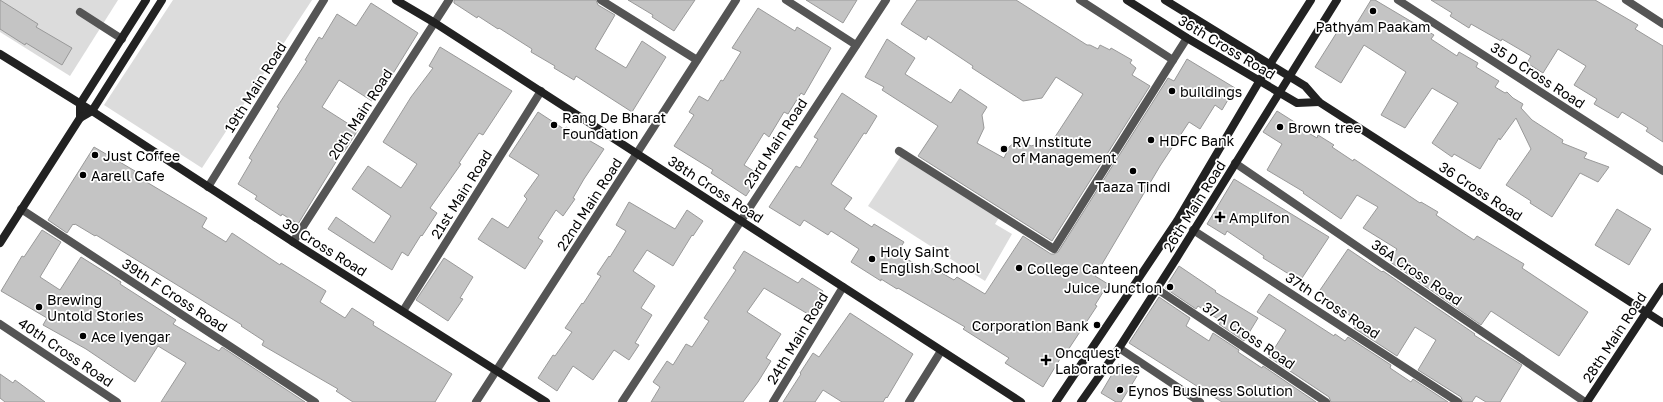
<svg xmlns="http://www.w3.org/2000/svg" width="1663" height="402" font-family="'Golos Text',sans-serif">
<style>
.green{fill:#dcdcdc}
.building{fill:#c4c4c4;stroke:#999}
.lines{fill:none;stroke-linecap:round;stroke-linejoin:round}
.lane{stroke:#555;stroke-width:8}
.street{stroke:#555;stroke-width:8}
.secondary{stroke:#222;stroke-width:8}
.poi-dot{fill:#000;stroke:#fff;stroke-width:1.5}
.labels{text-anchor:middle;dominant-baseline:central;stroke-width:3.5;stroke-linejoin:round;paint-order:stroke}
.poi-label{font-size:14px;fill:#000;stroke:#fff;text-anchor:start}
.street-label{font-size:14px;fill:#000;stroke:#fff}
</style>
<rect width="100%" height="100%" fill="#fff"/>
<g class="green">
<polygon points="0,0 118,0 70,76 0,32"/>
<polygon points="173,0 312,0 202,168 104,105"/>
<polygon points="902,154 1000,216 995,224 1012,234 985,281 868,206"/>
</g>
<g class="building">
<polygon points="0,0 38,24 36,27 72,48 62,65 26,43 25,45 0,29"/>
<polygon points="454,0 596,0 598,5 615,15 595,49 626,68 642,41 666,57 632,112 576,76 574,80 554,68 555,66 531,52 532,49 499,28 498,29 478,16 477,18 454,3"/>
<polygon points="628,0 695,0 674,31 652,17 653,15"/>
<polygon points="806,0 857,0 843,23"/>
<polygon points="917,0 1016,0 1087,45 1090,45 1098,49 1100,45 1110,50 1111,48 1132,60 1130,63 1136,68 1132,75 1150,86 1052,241 918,156 938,126 882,90 884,87 865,77 887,39 915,58 905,74 951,103 960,89 987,107 982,115 984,128 977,143 1004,158 1009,147 1015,142 1023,141 1031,146 1053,140 1083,94 1056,77 1042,98 1023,101 972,68 973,66 928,36 926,40 901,24"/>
<polygon points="1371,0 1375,0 1434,35 1431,39 1457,56 1459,52 1478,63 1476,67 1499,81 1495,87 1505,93 1507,92 1513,98 1523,104 1521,108 1532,120 1563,140 1562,143 1587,153 1584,158 1609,167 1598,182 1580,173 1552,217 1530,203 1531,201 1506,185 1531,149 1516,118 1500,140 1499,138 1480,169 1454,154 1452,157 1432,143 1458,103 1432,88 1405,128 1381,115 1406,72 1364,45 1341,83 1315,67 1339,29 1349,36"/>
<polygon points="1431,0 1595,0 1638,25 1635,29 1663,46 1663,142 1646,131 1648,128 1622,112 1618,118 1594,104 1597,99 1574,85 1586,66 1558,49 1543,73 1527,63 1531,56 1502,39 1501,41 1471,24 1469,28 1450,16 1452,13"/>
<polygon points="371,3 418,33 389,80 386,79 372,101 339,80 322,107 358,130 344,152 342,152 298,224 282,214 281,216 255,199 257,196 238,184 252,160 249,158 279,108 277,107 307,61 305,60 319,37 322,39 337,14 356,26"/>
<polygon points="758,8 795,31 797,27 831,48 804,95 801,93 788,114 784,112 769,137 764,133 744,165 760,175 746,196 711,173 713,170 674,146 694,115 689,112 699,96 708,101 721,80 723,81 741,52 732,48"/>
<polygon points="440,47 512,91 483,135 479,133 459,163 461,164 430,208 437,213 422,236 421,235 408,256 402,252 392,270 328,229 336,217 374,243 391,216 352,189 368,166 401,188 417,164 383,142 411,97 433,68 429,66"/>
<polygon points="1187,59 1235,88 1222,110 1215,105 1200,129 1189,122 1160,166 1095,276 1108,284 1095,305 1097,306 1068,350 1066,349 1043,387 1005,363 1009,358 963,329 965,327 898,288 897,289 881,279 881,281 851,262 859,249 831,231 828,235 804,220 800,226 769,207 796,166 800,168 818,139 814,137 842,93 877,116 866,134 864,133 831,184 852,198 844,209 872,227 874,224 904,242 897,253 930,273 933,268 954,280 957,277 985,294 1023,236 1051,254 1054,254 1058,252 1168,78 1174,81"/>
<polygon points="1277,111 1296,123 1295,125 1317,138 1318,135 1334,145 1332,147 1353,161 1354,159 1420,203 1421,202 1438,212 1436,215 1457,229 1474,240 1477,236 1524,264 1522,268 1588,312 1559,356 1491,311 1481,325 1389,261 1397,249 1363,228 1378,207 1357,195 1341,219 1303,193 1304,192 1267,170 1282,144 1263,132"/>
<polygon points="538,112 564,129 566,127 604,149 584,179 573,198 575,199 563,216 556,210 538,238 543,241 525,269 478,239 492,218 508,228 527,199 524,196 539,175 509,156"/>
<polygon points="94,147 135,171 133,174 207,218 202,227 226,242 232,233 280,265 281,263 326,291 320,302 345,318 352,308 374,322 373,325 452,374 435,402 353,402 336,391 338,389 262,345 264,341 241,326 242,325 96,235 95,236 75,224 74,225 73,224 67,233 48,220"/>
<polygon points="1234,179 1329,237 1300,281 1263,258 1264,256 1227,231 1225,235 1207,224"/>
<polygon points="629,202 675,229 687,210 703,221 693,236 692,235 673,266 647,250 633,271 655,286 641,308 652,315 635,343 639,345 629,360 614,350 593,380 573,366 557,391 538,378 553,355 555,356 572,332 565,328 582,303 583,304 601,276 597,274 609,256 610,257 626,231 616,225"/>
<polygon points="1617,209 1651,229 1629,265 1595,245"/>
<polygon points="42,230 61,242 40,277 60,290 81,257 121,282 120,284 176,320 173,324 219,351 222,347 305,402 161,402 186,363 158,346 135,382 86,349 43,325 47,318 1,291 22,256 24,257"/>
<polygon points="1348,249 1382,272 1383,271 1475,334 1474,335 1522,365 1500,402 1486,402 1476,396 1472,402 1463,402 1461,397 1418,370 1436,340 1415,327 1397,356 1354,328 1359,321 1331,304 1333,302 1318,293"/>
<polygon points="744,251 798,283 802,278 823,291 808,314 764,288 747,312 781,334 766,358 771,361 758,382 743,402 651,402 660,387 653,382 667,361 673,365 686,344 692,347 709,321 704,318 736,270 733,268"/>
<polygon points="444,258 473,277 460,298 463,299 448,321 416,300"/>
<polygon points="1179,266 1216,291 1215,292 1258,318 1244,341 1219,324 1221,321 1198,306 1196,309 1165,288"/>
<polygon points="1269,294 1334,336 1335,334 1345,341 1348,337 1391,365 1390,368 1411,382 1413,379 1448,402 1331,402 1329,397 1269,357 1286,330 1257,312"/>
<polygon points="1159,297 1190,318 1186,326 1209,341 1213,333 1239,350 1238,352 1262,368 1263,366 1316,402 1222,402 1129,343"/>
<polygon points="850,313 913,354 887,398 886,397 883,402 842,402 823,390 815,402 783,402 801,374 800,373 813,353 819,357"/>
<polygon points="1118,364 1137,376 1121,402 1116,402 1101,393"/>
<polygon points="0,374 13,383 15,380 45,402 5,402 0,398"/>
</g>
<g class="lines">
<g class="lane">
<polyline points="80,12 122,39"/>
<polyline points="1173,60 1187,38"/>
<polyline points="899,151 1054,249 1173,60 1080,0"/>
</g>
<g class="street">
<polyline points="601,0 697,60"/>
<polyline points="786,0 856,45"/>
<polyline points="1398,0 1663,171"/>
<polyline points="1626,0 1663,24"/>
<polyline points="1235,163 1585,402"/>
<polyline points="208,187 324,0"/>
<polyline points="21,209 315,402"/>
<polyline points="1193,230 1458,402"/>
<polyline points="293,242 449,0"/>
<polyline points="1157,289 1326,402"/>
<polyline points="403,311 541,91"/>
<polyline points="0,324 117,402"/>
<polyline points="1119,348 1200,402"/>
<polyline points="476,402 736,0"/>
<polyline points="622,402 886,0"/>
<polyline points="773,402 843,287"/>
<polyline points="909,402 941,351"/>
</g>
<g class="secondary">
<polyline points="396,0 435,23 1021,402"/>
<polyline points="1127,0 1187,38 1297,103 1319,102"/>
<polyline points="1165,0 1305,86 1319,102 1663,323"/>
<polyline points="0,54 92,111 293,242 546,402"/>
<polyline points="80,118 80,104 146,0"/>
<polyline points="0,243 80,118 92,111 162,0"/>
<polyline points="1056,402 1177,221 1260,80 1311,0"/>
<polyline points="1081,402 1119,348 1176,259 1337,0"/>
<polyline points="1587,402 1663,287"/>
</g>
</g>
<g class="poi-dot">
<circle cx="1373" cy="11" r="4"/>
<circle cx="1172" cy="91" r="4"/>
<circle cx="554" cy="125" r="4"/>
<circle cx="1280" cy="127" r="4"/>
<circle cx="1151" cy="140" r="4"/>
<circle cx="1004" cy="149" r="4"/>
<circle cx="95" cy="155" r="4"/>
<circle cx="1133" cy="171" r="4"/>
<circle cx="83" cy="175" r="4"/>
<path d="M1218 211h4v4h4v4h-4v4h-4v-4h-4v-4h4z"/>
<circle cx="872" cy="259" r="4"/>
<circle cx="1019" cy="268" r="4"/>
<circle cx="1170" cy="287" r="4"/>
<circle cx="39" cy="307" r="4"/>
<circle cx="1097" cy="325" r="4"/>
<circle cx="83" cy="336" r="4"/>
<path d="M1044 354h4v4h4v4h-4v4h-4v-4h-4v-4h4z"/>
<circle cx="1120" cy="390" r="4"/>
</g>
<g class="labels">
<g class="poi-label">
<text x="1373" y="26" text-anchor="middle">Pathyam Paakam</text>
<text x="1180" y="91">buildings</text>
<text x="562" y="117">Rang De Bharat<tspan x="562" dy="16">Foundation</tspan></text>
<text x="1288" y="127">Brown tree</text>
<text x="1159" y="140">HDFC Bank</text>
<text x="1012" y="141">RV Institute<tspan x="1012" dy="16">of Management</tspan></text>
<text x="103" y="155">Just Coffee</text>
<text x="91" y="175">Aarell Cafe</text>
<text x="1133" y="186" text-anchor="middle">Taaza Tindi</text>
<text x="1229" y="217">Amplifon</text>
<text x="880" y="251">Holy Saint<tspan x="880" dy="16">English School</tspan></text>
<text x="1027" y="268">College Canteen</text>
<text x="1162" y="287" text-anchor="end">Juice Junction</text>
<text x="47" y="299">Brewing<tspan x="47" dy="16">Untold Stories</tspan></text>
<text x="1089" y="325" text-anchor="end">Corporation Bank</text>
<text x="91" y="336">Ace Iyengar</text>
<text x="1055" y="352">Oncquest<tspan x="1055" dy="16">Laboratories</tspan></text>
<text x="1128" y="390">Eynos Business Solution</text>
</g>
<g class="street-label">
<text transform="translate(1227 47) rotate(31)">36th Cross Road</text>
<text transform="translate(1538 75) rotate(33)">35 D Cross Road</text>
<text transform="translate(255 87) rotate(-58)">19th Main Road</text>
<text transform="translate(360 114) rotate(-57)">20th Main Road</text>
<text transform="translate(775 143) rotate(-57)">23rd Main Road</text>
<text transform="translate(716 189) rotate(33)">38th Cross Road</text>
<text transform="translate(1481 191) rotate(33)">36 Cross Road</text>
<text transform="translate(461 194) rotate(-58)">21st Main Road</text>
<text transform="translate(589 204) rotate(-57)">22nd Main Road</text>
<text transform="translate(1194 206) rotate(-58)">26th Main Road</text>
<text transform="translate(325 247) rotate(32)">39 Cross Road</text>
<text transform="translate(1417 272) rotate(34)">36A Cross Road</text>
<text transform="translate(175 295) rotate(33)">39th F Cross Road</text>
<text transform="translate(1333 305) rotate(33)">37th Cross Road</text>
<text transform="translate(1249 335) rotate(34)">37 A Cross Road</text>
<text transform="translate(1614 337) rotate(-57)">28th Main Road</text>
<text transform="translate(797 338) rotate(-59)">24th Main Road</text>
<text transform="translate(66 352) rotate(34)">40th Cross Road</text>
</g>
</g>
</svg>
